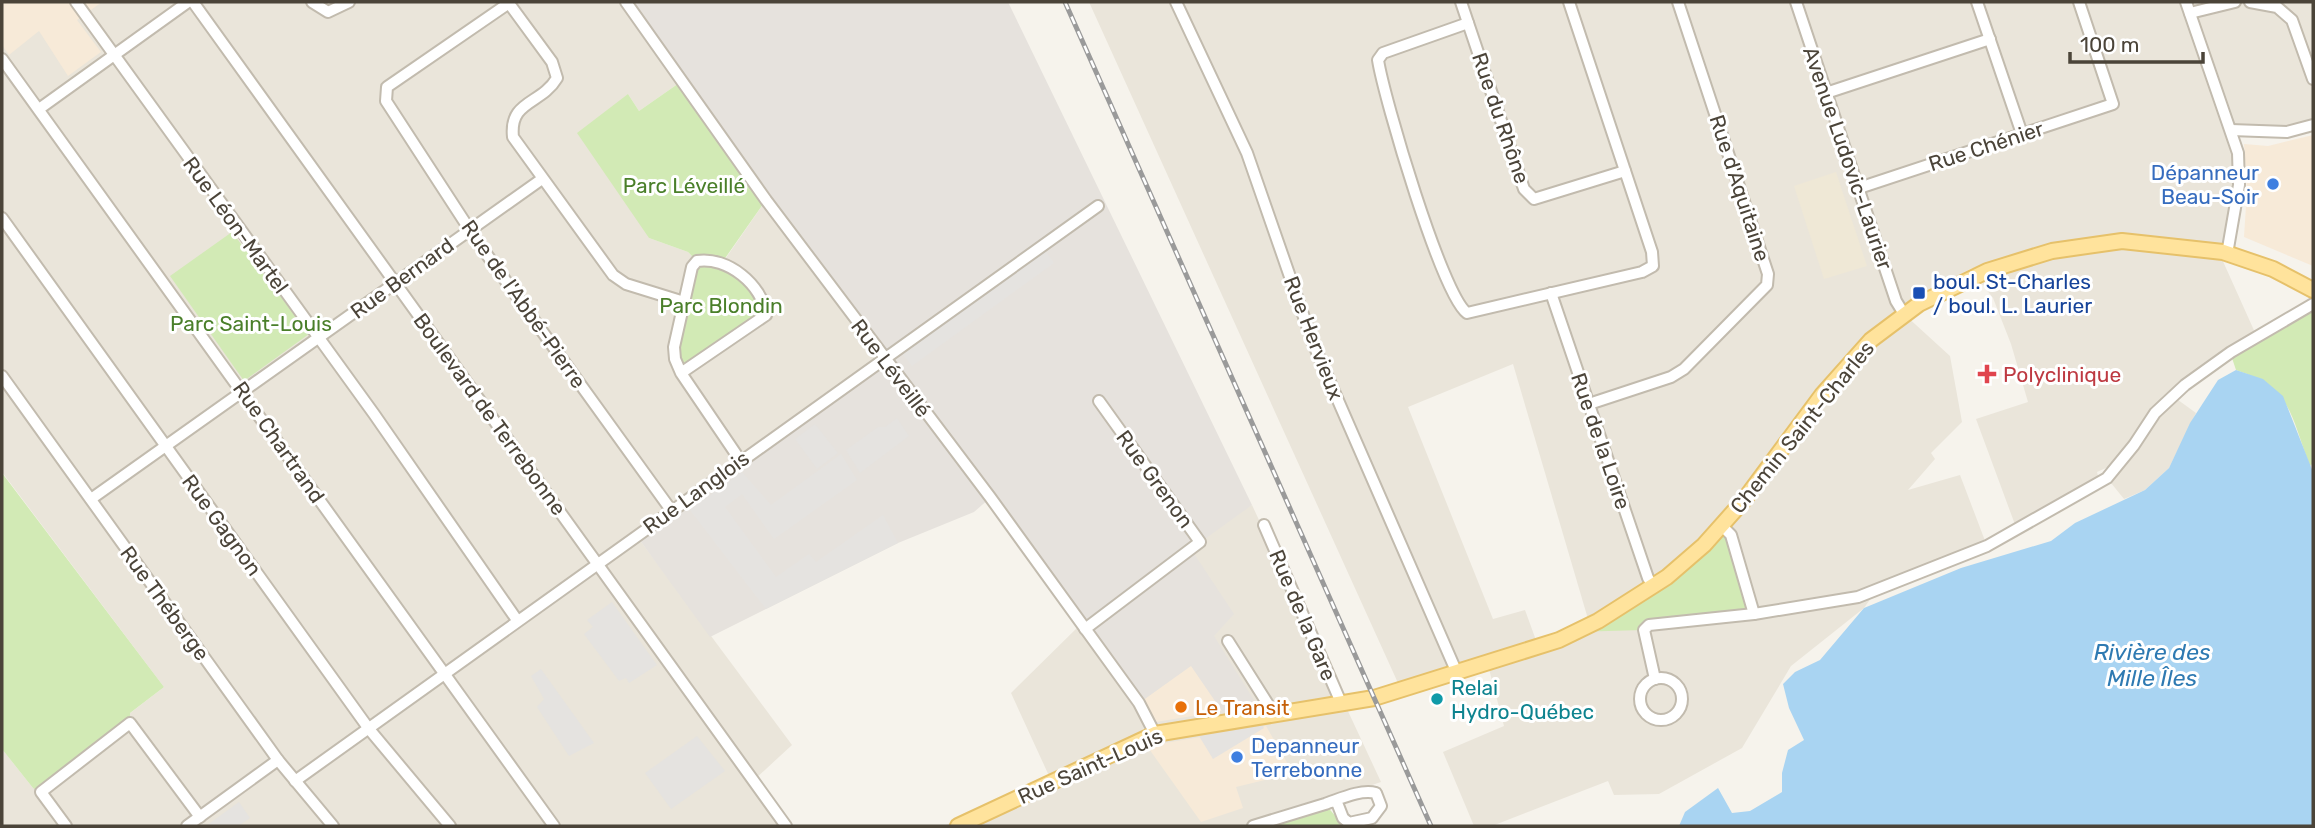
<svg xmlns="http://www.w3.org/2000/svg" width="2315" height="828" font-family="Rubik,sans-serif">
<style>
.residential{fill:#eae5da}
.commercial{fill:#f7ead8}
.industrial{fill:#e6e2dd}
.education{fill:#efe8d6}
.green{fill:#d2eab5}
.parking{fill:#e5e3e0}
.water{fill:#a9d4f2}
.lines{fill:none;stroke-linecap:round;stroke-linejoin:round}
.minor-casing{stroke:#c2bbae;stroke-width:14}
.major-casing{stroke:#e6c16a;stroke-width:18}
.minor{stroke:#fff;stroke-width:10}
.major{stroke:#ffe39c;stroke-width:14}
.rail-casing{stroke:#9a9a9a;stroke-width:5}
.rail{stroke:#fff;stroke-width:2.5;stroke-dasharray:8;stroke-linecap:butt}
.shop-dot{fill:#3f7fe0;stroke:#fff;stroke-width:2.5}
.transit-dot{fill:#1a4fb4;stroke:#fff;stroke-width:2.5}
.health-dot{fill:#e0444e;stroke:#fff;stroke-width:2.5}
.culture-dot{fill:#0f9aa8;stroke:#fff;stroke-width:2.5}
.food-dot{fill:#e8710a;stroke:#fff;stroke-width:2.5}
.labels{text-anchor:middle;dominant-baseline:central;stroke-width:6;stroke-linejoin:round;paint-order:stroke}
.street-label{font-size:21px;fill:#4b4439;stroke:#fff}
.shop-label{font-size:21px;fill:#366cbe;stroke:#fff;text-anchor:end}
.park-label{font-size:21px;fill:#4a7f2a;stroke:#fff}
.transit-label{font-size:21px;fill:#164399;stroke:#fff;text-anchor:start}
.health-label{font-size:21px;fill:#be3a42;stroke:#fff;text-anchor:start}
.culture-label{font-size:21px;fill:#0d838f;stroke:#fff;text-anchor:start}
.food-label{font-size:21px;fill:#c56008;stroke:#fff;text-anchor:start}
.water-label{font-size:23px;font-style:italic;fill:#2e7ab2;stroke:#fff}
</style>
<rect width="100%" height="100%" fill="#f6f3ec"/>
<g class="residential">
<polygon points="2,2 628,2 682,81 639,111 628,94 649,238 688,252 697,261 721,265 766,200 882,358 636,535 792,745 754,780 787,826 2,826 2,749 33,788 164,687 2,472"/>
<polygon points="1089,2 2313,2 2313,130 2232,130 2239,185 2225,249 2217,248 2257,337 2174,397 2196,413 2169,468 2145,490 2124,499 2107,478 2119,462 2097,472 2099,480 2017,530 1976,419 2028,402 2011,344 1993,298 1982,284 2040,249 1970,269 1922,294 1904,314 1950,356 1962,422 1931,453 1935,459 1908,490 1960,475 1987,546 1876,591 1864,608 1791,666 1742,748 1659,794 1614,795 1608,781 1492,826 1474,826 1443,752 1504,726 1489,669 1556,645 1648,587 1588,619 1513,364 1408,407 1493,619 1525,610 1537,643 1398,683"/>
<polygon points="1252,505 1381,782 1250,826 944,826 1050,778 1011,693 1082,623 1201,535"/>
</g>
<g class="commercial">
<polygon points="2,2 102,2 77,20 101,52 68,76 39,31 9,55 2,45"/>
<polygon points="2313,135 2313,266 2244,237 2247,190 2244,144 2268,146"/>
<polygon points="1191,665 1222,711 1156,722 1142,701"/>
<polygon points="1266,726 1293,773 1236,787 1243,808 1201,822 1147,746"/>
</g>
<polygon class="industrial" points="628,2 1008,2 1252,505 1191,549 1234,614 1214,636 1257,705 1222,711 1191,666 1139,703 990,498 974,512 898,543 710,637 636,535 882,358"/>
<polygon class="education" points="1836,172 1867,266 1824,279 1794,186"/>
<g class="green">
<polygon points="682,81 766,200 721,264 741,272 766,315 681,373 675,359 696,260 688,252 649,238 577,133 628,94 639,111"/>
<polygon points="232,232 309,334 244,381 170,276"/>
<path d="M2313,311V463L2310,466C2290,415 2293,389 2236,370L2232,358Z"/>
<polygon points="2,473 164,687 130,713 130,723 41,792 33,788 2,749"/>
<polygon points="1722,526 1754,614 1644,630 1572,632 1625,606"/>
<polygon points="1325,804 1344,826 1261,826"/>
</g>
<g class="parking">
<polygon points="1044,249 1054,263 912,366 901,352"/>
<polygon points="897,418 909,436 860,473 846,450 878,427 885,427"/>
<polygon points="815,424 838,453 817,469 795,439"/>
<polygon points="841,454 857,480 774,539 742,494 725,507 776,577 809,554 816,562 883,515 898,543 766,609 690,510 742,472 771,505"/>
<polygon points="612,602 657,665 629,683 626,678 619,681 584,634 593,627 587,620"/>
<polygon points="541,669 594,743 569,756 537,707 544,699 531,676"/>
<polygon points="1261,723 1264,728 1213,759 1196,731"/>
<polygon points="697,736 725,771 671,809 645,773"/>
<polygon points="239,802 250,818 238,826 206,826"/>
</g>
<polygon class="water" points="2236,370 2263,379 2283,396 2313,472 2313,826 1679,826 1685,812 1718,788 1732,813 1750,811 1782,792 1782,773 1788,750 1804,740 1789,708 1783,684 1795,672 1820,660 1864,608 1961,568 2051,541 2075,523 2145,490 2169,468 2190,423 2218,380"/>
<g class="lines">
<defs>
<g id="minor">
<polyline points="76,2 374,414 517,620"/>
<polyline points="193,2 786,826"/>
<polyline points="312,2 328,12 349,2"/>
<path d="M508,2L552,62L557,78C541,105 509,100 513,137L613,275L626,284L684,302"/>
<polyline points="626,2 766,200 990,497 1139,703 1155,734"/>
<polyline points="1176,2 1247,153 1313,343 1457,673"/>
<polyline points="1461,2 1524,189 1534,199 1625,171"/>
<polyline points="1796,2 1896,301 1904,314"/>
<polyline points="1977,2 2022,134"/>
<polyline points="2186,2 2238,153 2239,185 2227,254"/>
<polyline points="2250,2 2277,7 2292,20 2313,79"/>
<polyline points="509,3 387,87 386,101 477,241 671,510"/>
<polyline points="2190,13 2235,2"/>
<path d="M1468,23L1383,53L1378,60C1384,98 1442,295 1467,313L1642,272L1653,266L1652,252L1569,2"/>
<polyline points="2,59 554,826"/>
<polyline points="1826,93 1990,39"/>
<polyline points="39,109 188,2"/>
<polyline points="2231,130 2287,132 2313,125"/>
<polyline points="1859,188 2113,104 2079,2"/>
<polyline points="2,218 369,729 450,826"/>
<polyline points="1551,293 1648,578 1654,587"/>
<path d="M681,373L766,315C763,285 727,256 697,261L692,267L674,347L675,359L681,373L740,460"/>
<polyline points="2,376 278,760 333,826"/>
<polyline points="1589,404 1671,377 1684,369 1767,285 1768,274 1678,2"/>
<polyline points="91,499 542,179"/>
<polyline points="1264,525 1342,705"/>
<polyline points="1722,526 1731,535 1754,614"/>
<polyline points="1085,629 1200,542 1099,401"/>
<polyline points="1228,641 1271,709 1273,716"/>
<circle cx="1661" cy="699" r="21"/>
<polyline points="1655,679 1644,630 1649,625 1754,614 1858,597 1987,546 2107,478 2134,445 2155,413 2185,385 2231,352 2313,304"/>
<polyline points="295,781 1098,206"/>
<polyline points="66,826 41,792 130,723 200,817"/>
<polyline points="187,826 278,760"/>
<path d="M1253,826L1325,804C1340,799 1360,789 1376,793L1381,806L1372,818L1349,823L1343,818L1336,800"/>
</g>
<polyline id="major" points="958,826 1155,734 1374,698 1559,640 1598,621 1667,577 1704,545 1744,500 1822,395 1871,340 1919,304 1987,271 2052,251 2122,241 2223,252 2273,269 2313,290"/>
</defs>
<use href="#minor" class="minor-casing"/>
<use href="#major" class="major-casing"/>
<use href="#minor" class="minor"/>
<use href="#major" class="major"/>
<defs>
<polyline id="rail" points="1065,2 1431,826"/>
</defs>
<use href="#rail" class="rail-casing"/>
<use href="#rail" class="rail"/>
</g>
<g class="shop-dot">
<circle cx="2273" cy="184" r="7"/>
<circle cx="1237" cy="757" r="7"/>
</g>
<rect class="transit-dot" x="1912" y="286" width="14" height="14" rx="3.5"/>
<path class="health-dot" d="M1983.5 363.5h7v7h7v7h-7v7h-7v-7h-7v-7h7z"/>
<circle class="culture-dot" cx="1437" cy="699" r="7"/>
<circle class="food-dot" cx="1181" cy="707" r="7"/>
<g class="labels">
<g class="street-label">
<text transform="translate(1501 118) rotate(71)">Rue du Rhône</text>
<text transform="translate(1986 146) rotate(-18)">Rue Chénier</text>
<text transform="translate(1848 158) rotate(71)">Avenue Ludovic-Laurier</text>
<text transform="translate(1740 188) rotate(72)">Rue d'Aquitaine</text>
<text transform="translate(236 225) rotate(54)">Rue Léon-Martel</text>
<text transform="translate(402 278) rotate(-36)">Rue Bernard</text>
<text transform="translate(524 304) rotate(55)">Rue de l'Abbé-Pierre</text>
<text transform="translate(1314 338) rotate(69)">Rue Hervieux</text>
<text transform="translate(891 368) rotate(53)">Rue Léveillé</text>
<text transform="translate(490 414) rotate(54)">Boulevard de Terrebonne</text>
<text transform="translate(1802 427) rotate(-51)">Chemin Saint-Charles</text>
<text transform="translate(1601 441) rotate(71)">Rue de la Loire</text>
<text transform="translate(279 442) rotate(55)">Rue Chartrand</text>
<text transform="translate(1155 479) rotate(54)">Rue Grenon</text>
<text transform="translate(696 492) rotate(-36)">Rue Langlois</text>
<text transform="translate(222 525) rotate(54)">Rue Gagnon</text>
<text transform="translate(165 603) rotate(54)">Rue Théberge</text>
<text transform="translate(1303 615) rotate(67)">Rue de la Gare</text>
<text transform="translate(1090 766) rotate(-24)">Rue Saint-Louis</text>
</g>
<g class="shop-label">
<text x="2259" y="172">Dépanneur<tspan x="2259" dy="24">Beau-Soir</tspan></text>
<text x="1251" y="745" text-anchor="start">Depanneur<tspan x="1251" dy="24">Terrebonne</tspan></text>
</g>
<g class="park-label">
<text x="684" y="185">Parc Léveillé</text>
<text x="721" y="305">Parc Blondin</text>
<text x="251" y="323">Parc Saint-Louis</text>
</g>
<g class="transit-label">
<text x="1933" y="281">boul. St-Charles<tspan x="1933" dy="24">/ boul. L. Laurier</tspan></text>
</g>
<g class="health-label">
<text x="2003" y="374">Polyclinique</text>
</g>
<g class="culture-label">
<text x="1451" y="687">Relai<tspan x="1451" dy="24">Hydro-Québec</tspan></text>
</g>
<g class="food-label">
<text x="1195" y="707">Le Transit</text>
</g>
<g class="water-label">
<text x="2152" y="652">Rivière des<tspan x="2152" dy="26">Mille Îles</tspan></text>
</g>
</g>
<rect width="2315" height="828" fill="none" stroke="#4b4439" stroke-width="7"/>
<path d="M2070 52v10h133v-10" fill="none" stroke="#4b4439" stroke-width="3.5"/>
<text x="2080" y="52" font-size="21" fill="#4b4439" stroke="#ffffff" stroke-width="5" paint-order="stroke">100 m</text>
</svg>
